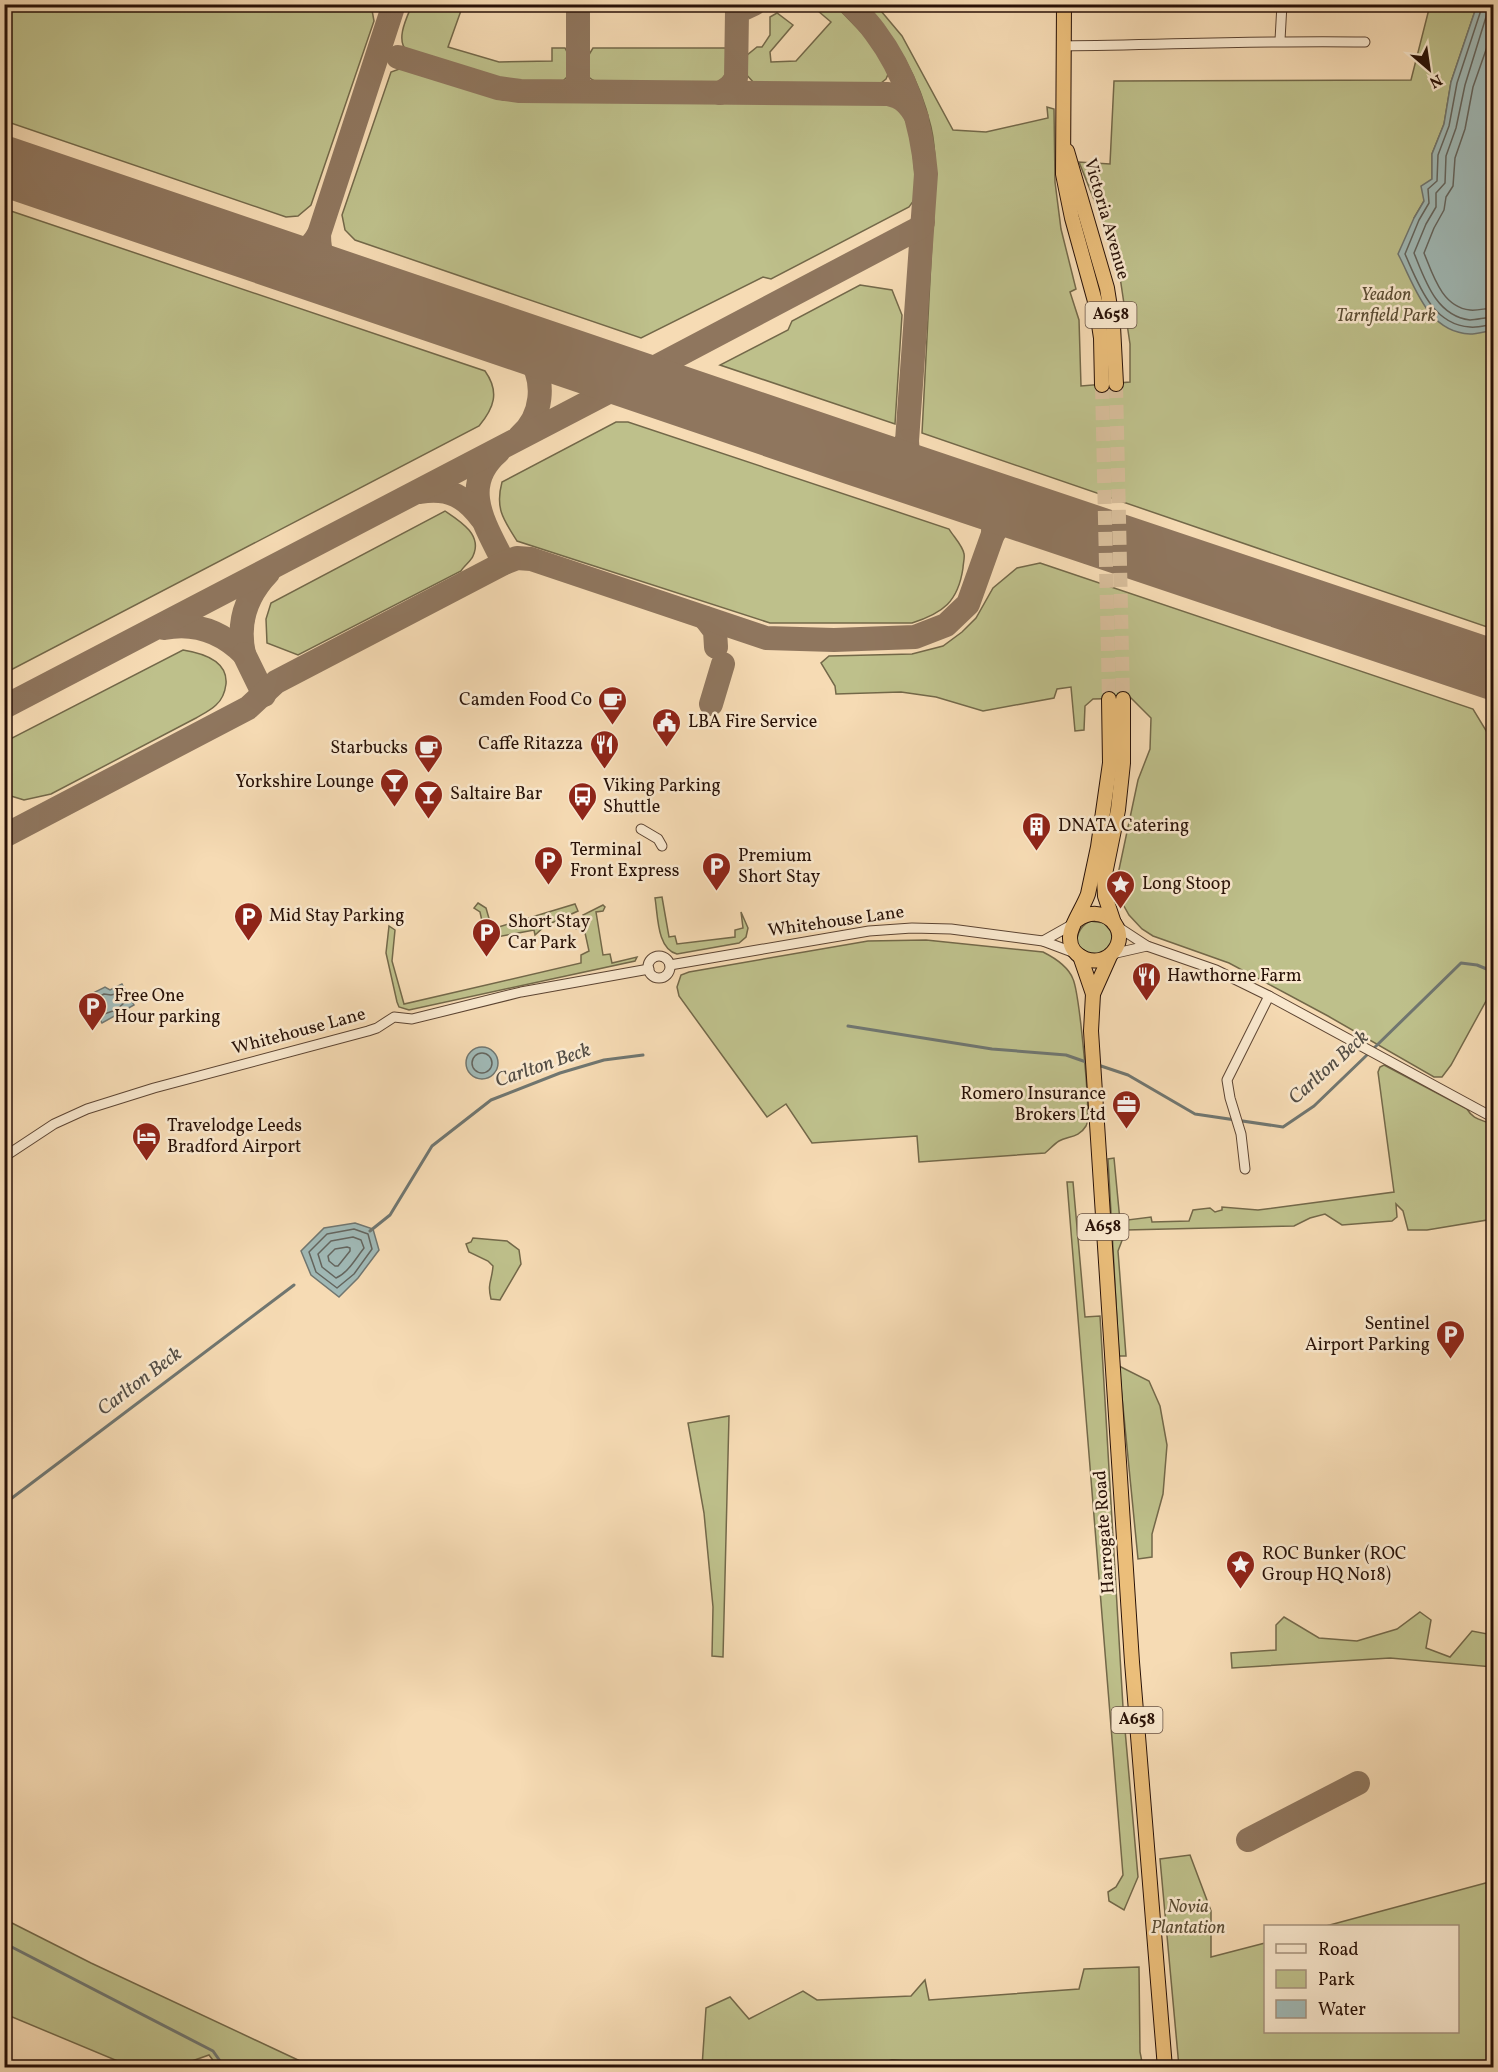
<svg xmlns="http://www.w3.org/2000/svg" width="1498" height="2072" font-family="Vollkorn,serif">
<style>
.green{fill:#bec08b;stroke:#736849;stroke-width:1.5}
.water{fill:#a0b9b6;stroke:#707670;stroke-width:1.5}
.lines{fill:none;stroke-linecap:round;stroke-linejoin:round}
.shore{stroke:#64655e;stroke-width:1.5}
.stream{stroke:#707670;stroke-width:3}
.taxiway{stroke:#8f765e;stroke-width:24}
.runway{stroke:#8f765e;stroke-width:60}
.highway-tunnel{stroke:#d7bd9a;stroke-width:14;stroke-dasharray:14 7;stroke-linecap:butt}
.minor-casing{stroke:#5c4432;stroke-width:11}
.highway-casing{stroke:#281107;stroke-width:16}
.minor{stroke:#f9e8ce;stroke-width:9}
.highway{stroke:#ebbe7a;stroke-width:14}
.labels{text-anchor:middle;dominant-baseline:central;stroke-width:5;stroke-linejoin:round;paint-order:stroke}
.shield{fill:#f9e8ce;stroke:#675243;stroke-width:1.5}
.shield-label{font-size:16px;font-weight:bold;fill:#281107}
.street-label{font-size:18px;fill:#281107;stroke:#f9e8ce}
.park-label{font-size:18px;font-style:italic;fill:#5c4e35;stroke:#f9e8ce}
.poi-label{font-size:18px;fill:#281107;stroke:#f9e8ce;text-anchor:start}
.water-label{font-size:20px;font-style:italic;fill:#524c44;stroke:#f9e8ce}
</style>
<rect width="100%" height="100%" fill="#f6dbb4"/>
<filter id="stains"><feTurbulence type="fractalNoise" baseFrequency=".00333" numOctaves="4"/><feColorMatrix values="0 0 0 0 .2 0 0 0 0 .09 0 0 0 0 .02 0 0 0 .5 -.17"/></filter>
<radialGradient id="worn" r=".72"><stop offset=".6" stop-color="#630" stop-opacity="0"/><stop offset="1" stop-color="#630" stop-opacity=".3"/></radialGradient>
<g class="green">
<polygon points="370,5 372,10 374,21 311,205 298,216 286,217 5,121 5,5"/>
<path d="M412,5H463L448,47L499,62L552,61V48H565L571,60L570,74L563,81L513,83L407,51C395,40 407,17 412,5Z"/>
<polygon points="835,5 868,39 889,72 886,79 881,83 755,84 744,72 746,56 757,47 762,47 770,35 770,17 777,13 793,25 770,52 771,62 796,61 831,22 811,5"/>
<path d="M863,5H876L902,36L953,130L986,132L1048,118L1047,107L1054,109L1055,182L1061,229L1076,289L1070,292L1079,320L1081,386L1130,382V344L1117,257L1079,162L1110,164L1114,81L1411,80L1430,5H1477L1451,82L1444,124L1432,154V179L1424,201L1414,218L1493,262V629L922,433C925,369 929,305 932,241C933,206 939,161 931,127C920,81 897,38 863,5Z"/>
<path d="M593,48H727C732,64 731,72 718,82L601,83C580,78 583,63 593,48Z"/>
<polygon points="402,68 503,100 891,102 902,109 908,123 913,152 917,196 909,207 771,279 763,277 641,338 355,240 345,230 342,215 391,72"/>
<path d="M5,209L485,371C500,392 494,408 479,426L5,673Z"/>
<polygon points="860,285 892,290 902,315 895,424 720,365 788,330 792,321"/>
<path d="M616,422H628L949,529C953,536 963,546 964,554C965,557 963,564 963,568C958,602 943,613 912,623H770L517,541C503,519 495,508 502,482Z"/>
<path d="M445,511C460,521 483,535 473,556C471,561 464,566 461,571L298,655L267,643L266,619L271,603Z"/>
<polygon points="1040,563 1473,709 1493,742 1493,993 1491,992 1451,1065 1442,1077 1434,1077 1328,1016 1229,963 1153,936 1142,929 1129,915 1120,899 1117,879 1138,780 1150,749 1151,718 1131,698 1093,699 1085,706 1084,730 1075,731 1071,687 1057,689 1054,698 983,711 936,697 901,692 836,694 835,686 821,663 829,656 912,654 943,646 962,632 976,618 993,588 1017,568"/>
<path d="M183,650C202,653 228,660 226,684C225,692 223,699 216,705C211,710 203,714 196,718L51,794L24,800L11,796L5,791V745L12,738Z"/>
<path d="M662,897L669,937L675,936L677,944L735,937V930L743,928L741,912L748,928L746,937L739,943L677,954C657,949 658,916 655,898Z"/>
<polygon points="478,903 486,908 492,929 575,904 578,911 545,926 535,935 534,930 486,939 480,912 474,908"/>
<polygon points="603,905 605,907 603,911 596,912 603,955 610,954 612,963 637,957 635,961 409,1010 399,1007 397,1002 386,953 389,926 395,930 392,961 404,1004 581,963 581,955 589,951 584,928 576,929 575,928 584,917 583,915"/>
<path d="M1090,921L1104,923L1113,934V944L1099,956C1094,955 1085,953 1081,949C1072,940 1080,926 1090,921Z"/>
<path d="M926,940L1043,952C1055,958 1068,966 1073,979C1079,993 1092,1117 1086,1126C1079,1138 1068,1136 1059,1141C1054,1144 1049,1150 1045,1153L919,1162L917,1136L812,1143L786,1104L767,1117L679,996L677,987L681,975L689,972L868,941Z"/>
<path d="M1384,1065L1467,1109C1474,1121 1482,1119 1493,1125V1219L1427,1230H1408L1403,1211L1396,1204L1397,1217L1392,1221L1342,1225L1325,1214L1310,1218L1294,1226L1126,1230L1118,1251L1126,1356H1119L1108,1159L1114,1158L1120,1221L1151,1217L1152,1222L1189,1221L1193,1210L1210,1208L1215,1212L1222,1210V1207L1258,1210L1394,1192L1378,1072L1380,1067Z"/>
<polygon points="1067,1182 1073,1182 1085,1317 1100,1316 1123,1707 1138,1877 1124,1910 1109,1901 1108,1892 1116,1887 1123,1875"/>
<path d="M473,1238L507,1241L519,1250L521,1264L500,1300L491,1299C487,1283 492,1281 493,1266L488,1261L469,1252L466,1244L471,1242Z"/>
<polygon points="1119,1366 1149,1381 1160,1406 1167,1445 1163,1494 1152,1534 1152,1557 1138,1559"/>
<polygon points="729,1416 723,1657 712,1656 713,1607 704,1513 688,1423"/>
<polygon points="1420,1612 1431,1620 1426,1648 1450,1657 1472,1631 1493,1635 1493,1667 1390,1658 1232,1668 1231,1653 1276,1650 1276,1625 1284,1617 1319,1638 1357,1641 1397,1629"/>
<polygon points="1190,1855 1211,1911 1211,1957 1265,1943 1266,2032 1458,2032 1458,1926 1326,1926 1493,1881 1493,2067 1179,2067 1160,1859"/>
<polygon points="4,1919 91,1963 313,2067 218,2067 209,2055 175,2067 132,2067 5,2014"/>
<polygon points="1139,1967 1140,2052 1143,2067 923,2067 922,2062 892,2060 865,2067 702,2067 706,2008 730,1997 749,2019 803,1991 817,2000 911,1996 925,1980 929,2000 1079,1989 1084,1969"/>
</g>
<g class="water">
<path d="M1477,5H1493L1494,330C1487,331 1477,334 1470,334C1427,332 1415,286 1398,254L1414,218L1424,201L1421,186L1432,179V154L1444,124L1451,82Z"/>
<polygon points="122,984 134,1005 102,1023 87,996 105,987 110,990"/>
<circle cx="482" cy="1063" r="16"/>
<polygon points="355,1223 373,1229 379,1250 358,1278 339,1297 311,1275 301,1251 324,1228"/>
</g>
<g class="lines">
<g class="shore">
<path d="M1483,4L1457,83L1449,126L1438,155L1437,181L1428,189L1429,203L1419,220L1405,254C1418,283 1432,325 1470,327C1478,328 1486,325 1494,324"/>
<path d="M1490,4L1465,85L1456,128L1446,156L1445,183L1436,193V207L1426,224L1414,253C1425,280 1436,316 1470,320C1477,320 1486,317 1494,317"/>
<path d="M1494,27L1473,87L1465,129L1455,158L1453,186L1446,197L1444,210L1434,228L1424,253C1433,275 1442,307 1470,310C1477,311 1486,308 1494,308"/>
<polygon points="119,993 124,1000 124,1003 116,1010 104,1014 97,998 104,994 111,995"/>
<circle cx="482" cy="1063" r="10"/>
<polygon points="354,1229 368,1234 372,1249 354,1274 337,1288 316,1272 309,1252 327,1234"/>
<path d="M353,1237L361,1240L364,1248C356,1258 348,1273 336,1278L322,1267L318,1254L331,1241Z"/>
<polygon points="347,1247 350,1248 350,1251 338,1266 335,1266 329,1261 328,1256 335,1249"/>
</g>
<g class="stream">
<polyline points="848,1026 992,1049 1066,1055 1089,1063"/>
<polyline points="1373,1049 1461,963 1477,965 1494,972"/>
<polyline points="1098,1065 1128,1075 1195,1114 1283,1127 1314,1106 1368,1054"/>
<polyline points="370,1231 390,1215 432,1146 491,1100 560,1073 604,1060 643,1055"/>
<polyline points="4,1504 294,1285"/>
<polyline points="4,1943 213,2051 225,2068"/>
</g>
<g class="taxiway">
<path d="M850,4C859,13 868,22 875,32C906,73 922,124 926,174L907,441"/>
<path d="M398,57L498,88L520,91L888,94C903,97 910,105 917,118"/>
<polyline points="578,91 578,10"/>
<polyline points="720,93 731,86 736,78 737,12 754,4"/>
<polyline points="319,234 394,4"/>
<path d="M272,256C295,258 307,255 319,234C319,258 325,269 347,281"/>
<path d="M503,335C512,341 522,347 528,356C547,381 542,417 520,436"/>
<polyline points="588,364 624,370 648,368"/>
<path d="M674,373C677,390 685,395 699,402"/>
<path d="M618,391C638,388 656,389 676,394"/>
<path d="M498,452C458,486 486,526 504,563"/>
<path d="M854,455C879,459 891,464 907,441C908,468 917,472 938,484"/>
<path d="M420,492C449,487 466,497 482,519"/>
<path d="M976,496C991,506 994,516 993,534C1004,517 1015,512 1035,516"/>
<polyline points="705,618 715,631 716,647"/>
<path d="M164,628C195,622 222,632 244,654C237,623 246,596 268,573"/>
<polyline points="244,654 264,695"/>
<polyline points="1447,655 1467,664 1494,685"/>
<polyline points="711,704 723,664"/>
<polyline points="4,707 633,379 919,228 923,222"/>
<polyline points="4,836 248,708 276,682 504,563 517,558 531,559 766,638 834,640 915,637 946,625 968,604 993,534"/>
<polyline points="1248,1840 1358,1783"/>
</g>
<polyline class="runway" points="4,166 854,455 1494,670"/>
<g class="highway-tunnel">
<polyline points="1116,384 1123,699"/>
<polyline points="1102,385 1109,699"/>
</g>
<defs>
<g id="minor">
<polyline points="1280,40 1282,4"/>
<path d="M1064,46C1164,45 1264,40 1365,42"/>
<polyline points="641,829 658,839 662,846"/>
<polyline points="1115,925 1147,946 1216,970 1269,996 1494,1118"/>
<polyline points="1043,941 1075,923"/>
<polyline points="1112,954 1147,946"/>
<circle cx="659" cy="967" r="11"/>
<polyline points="670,965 869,931 912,928 951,929 1043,941 1075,953"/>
<polyline points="4,1157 54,1124 87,1109 154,1088 368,1031 377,1028 394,1017 412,1019 521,992 649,969"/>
<polyline points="1245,1169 1241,1134 1230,1098 1227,1080 1269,996"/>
</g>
<g id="highway">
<polyline points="1064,4 1063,174 1072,218 1096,305 1101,338 1102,385"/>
<polyline points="1067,151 1107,288 1113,326 1116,384"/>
<path d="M1077,920C1103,901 1132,930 1113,952C1099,969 1069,959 1070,937C1070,926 1084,906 1088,894L1098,847L1110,763L1109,699"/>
<polyline points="1114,923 1105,896 1104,879 1118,810 1123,763 1123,699"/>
<polyline points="1080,956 1093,994"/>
<polyline points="1110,956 1093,994 1091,1031 1132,1662 1165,2068"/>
</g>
</defs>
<use href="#minor" class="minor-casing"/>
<use href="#highway" class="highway-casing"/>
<use href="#minor" class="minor"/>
<use href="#highway" class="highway"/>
</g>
<defs>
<symbol id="cafe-pin" viewBox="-11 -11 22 30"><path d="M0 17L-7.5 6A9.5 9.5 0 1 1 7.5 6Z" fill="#8f2418" stroke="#f9e8ce"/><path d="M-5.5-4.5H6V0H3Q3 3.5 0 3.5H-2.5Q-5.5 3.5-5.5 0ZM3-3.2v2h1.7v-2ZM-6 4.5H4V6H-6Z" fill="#fff"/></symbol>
<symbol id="civic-pin" viewBox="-11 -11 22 30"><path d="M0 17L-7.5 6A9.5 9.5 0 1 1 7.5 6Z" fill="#8f2418" stroke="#f9e8ce"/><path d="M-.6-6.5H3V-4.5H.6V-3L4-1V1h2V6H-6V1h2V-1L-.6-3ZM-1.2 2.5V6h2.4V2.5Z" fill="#fff"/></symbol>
<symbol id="restaurant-pin" viewBox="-11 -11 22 30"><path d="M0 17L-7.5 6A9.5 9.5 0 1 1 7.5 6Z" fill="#8f2418" stroke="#f9e8ce"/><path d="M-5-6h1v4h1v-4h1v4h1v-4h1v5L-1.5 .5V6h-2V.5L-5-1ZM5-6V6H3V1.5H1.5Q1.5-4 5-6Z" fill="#fff"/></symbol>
<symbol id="bar-pin" viewBox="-11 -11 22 30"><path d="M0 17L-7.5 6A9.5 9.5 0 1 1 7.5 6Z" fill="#8f2418" stroke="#f9e8ce"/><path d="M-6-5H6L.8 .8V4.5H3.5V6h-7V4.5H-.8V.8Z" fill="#fff"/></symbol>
<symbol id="bus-pin" viewBox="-11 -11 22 30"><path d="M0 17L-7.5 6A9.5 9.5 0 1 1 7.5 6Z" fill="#8f2418" stroke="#f9e8ce"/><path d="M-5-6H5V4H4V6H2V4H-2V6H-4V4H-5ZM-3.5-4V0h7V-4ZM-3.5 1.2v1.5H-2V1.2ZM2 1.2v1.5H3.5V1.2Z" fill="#fff"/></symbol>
<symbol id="building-pin" viewBox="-11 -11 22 30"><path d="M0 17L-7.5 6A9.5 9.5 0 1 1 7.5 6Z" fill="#8f2418" stroke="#f9e8ce"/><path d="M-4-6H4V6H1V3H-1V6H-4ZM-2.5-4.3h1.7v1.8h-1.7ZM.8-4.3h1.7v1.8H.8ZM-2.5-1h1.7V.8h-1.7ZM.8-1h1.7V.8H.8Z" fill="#fff"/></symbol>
<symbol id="parking-pin" viewBox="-11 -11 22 30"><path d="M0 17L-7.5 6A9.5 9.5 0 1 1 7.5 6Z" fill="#8f2418" stroke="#f9e8ce"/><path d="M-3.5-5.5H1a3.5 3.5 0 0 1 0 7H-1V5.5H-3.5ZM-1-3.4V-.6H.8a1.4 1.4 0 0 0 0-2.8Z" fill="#fff"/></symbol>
<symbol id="sight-pin" viewBox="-11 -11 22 30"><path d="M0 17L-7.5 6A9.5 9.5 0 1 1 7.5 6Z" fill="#8f2418" stroke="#f9e8ce"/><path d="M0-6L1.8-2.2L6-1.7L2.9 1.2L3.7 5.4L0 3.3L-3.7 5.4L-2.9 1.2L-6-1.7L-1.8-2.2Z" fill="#fff"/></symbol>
<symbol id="office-pin" viewBox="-11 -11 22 30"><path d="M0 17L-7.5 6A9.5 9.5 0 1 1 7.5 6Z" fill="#8f2418" stroke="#f9e8ce"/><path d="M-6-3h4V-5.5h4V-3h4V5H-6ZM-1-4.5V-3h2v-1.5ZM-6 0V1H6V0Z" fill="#fff"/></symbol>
<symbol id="hotel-pin" viewBox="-11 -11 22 30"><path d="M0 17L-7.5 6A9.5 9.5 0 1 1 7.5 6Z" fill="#8f2418" stroke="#f9e8ce"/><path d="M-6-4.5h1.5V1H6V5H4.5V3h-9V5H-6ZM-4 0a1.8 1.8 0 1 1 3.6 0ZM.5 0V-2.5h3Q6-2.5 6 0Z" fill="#fff"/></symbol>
</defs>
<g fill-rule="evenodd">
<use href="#cafe-pin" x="596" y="684" width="33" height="45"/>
<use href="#civic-pin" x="650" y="706" width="33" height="45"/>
<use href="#restaurant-pin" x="588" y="728" width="33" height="45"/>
<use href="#cafe-pin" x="412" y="732" width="33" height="45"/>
<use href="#bar-pin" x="378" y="766" width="33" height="45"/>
<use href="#bar-pin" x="412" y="778" width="33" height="45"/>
<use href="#bus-pin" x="566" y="780" width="33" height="45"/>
<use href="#building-pin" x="1020" y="810" width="33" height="45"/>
<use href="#parking-pin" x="532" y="844" width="33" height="45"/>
<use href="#parking-pin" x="700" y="850" width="33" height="45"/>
<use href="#sight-pin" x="1104" y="868" width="33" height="45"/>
<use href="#parking-pin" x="232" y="900" width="33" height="45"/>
<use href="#parking-pin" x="470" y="916" width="33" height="45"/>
<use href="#restaurant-pin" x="1130" y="960" width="33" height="45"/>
<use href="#parking-pin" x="76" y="990" width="33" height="45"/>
<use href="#office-pin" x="1110" y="1088" width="33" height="45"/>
<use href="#hotel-pin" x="130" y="1120" width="33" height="45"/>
<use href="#parking-pin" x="1434" y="1318" width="33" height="45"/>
<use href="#sight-pin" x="1224" y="1548" width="33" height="45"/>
</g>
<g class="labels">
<g class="shield">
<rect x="1085.5" y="302" width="51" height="26" rx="4.5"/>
<rect x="1077.5" y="1214" width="51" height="26" rx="4.5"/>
<rect x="1111.5" y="1707" width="51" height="26" rx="4.5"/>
</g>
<g class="shield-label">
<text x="1111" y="315">A658</text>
<text x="1103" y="1227">A658</text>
<text x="1137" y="1720">A658</text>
</g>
<g class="street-label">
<text transform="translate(1106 219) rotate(74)">Victoria Avenue</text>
<text transform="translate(836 922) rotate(-8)">Whitehouse Lane</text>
<text transform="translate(299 1032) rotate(-15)">Whitehouse Lane</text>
<text transform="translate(1105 1532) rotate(-94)">Harrogate Road</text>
</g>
<g class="park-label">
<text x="1386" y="295">Yeadon<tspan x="1386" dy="21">Tarnfield Park</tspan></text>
<text x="1188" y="1907">Novia<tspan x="1188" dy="21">Plantation</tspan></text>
</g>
<g class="poi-label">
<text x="592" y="700" text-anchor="end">Camden Food Co</text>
<text x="688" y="722">LBA Fire Service</text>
<text x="583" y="744" text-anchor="end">Caffe Ritazza</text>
<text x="408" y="748" text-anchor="end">Starbucks</text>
<text x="374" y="782" text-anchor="end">Yorkshire Lounge</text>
<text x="603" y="786">Viking Parking<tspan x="603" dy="21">Shuttle</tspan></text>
<text x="450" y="794">Saltaire Bar</text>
<text x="1058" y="826">DNATA Catering</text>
<text x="570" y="850">Terminal<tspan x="570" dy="21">Front Express</tspan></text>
<text x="738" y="856">Premium<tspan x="738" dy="21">Short Stay</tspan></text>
<text x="1142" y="884">Long Stoop</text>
<text x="269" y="916">Mid Stay Parking</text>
<text x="508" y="922">Short Stay<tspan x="508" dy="21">Car Park</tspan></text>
<text x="1167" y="976">Hawthorne Farm</text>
<text x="114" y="996">Free One<tspan x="114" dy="21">Hour parking</tspan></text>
<text x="1106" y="1094" text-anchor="end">Romero Insurance<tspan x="1106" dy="21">Brokers Ltd</tspan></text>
<text x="167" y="1126">Travelodge Leeds<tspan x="167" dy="21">Bradford Airport</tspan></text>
<text x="1430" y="1324" text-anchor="end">Sentinel<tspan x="1430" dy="21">Airport Parking</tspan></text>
<text x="1262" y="1554">ROC Bunker (ROC<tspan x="1262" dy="21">Group HQ No18)</tspan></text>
</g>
<g class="water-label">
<text transform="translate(543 1066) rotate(-19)">Carlton Beck</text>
<text transform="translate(1329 1068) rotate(-42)">Carlton Beck</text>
<text transform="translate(140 1382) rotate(-37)">Carlton Beck</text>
</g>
</g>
<rect width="1498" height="2072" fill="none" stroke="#f6dbb4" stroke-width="24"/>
<rect x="6" y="6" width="1486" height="2060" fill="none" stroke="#281107" stroke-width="3"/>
<rect x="12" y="12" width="1474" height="2048" fill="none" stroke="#281107" stroke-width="1.5"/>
<rect x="1264" y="1925" width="195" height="108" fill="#f9e8ce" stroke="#a5927e" stroke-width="1.5"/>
<rect x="1276" y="1944" width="30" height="9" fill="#f9e8ce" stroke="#a5927e" stroke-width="1.5"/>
<text x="1318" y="1955" font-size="18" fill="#281107">Road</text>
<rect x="1276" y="1970" width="30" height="18" fill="#bec08b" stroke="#a5927e" stroke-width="1.5"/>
<text x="1318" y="1985" font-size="18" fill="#281107">Park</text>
<rect x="1276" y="2000" width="30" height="18" fill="#a0b9b6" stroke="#a5927e" stroke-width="1.5"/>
<text x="1318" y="2015" font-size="18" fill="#281107">Water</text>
<g transform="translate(1429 69) rotate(151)" stroke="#f9e8ce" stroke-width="4.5" paint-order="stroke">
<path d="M0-4.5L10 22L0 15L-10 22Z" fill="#281107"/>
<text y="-9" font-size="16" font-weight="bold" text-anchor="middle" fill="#281107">N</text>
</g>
<rect width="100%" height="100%" filter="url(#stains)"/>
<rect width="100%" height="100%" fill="url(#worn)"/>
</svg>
